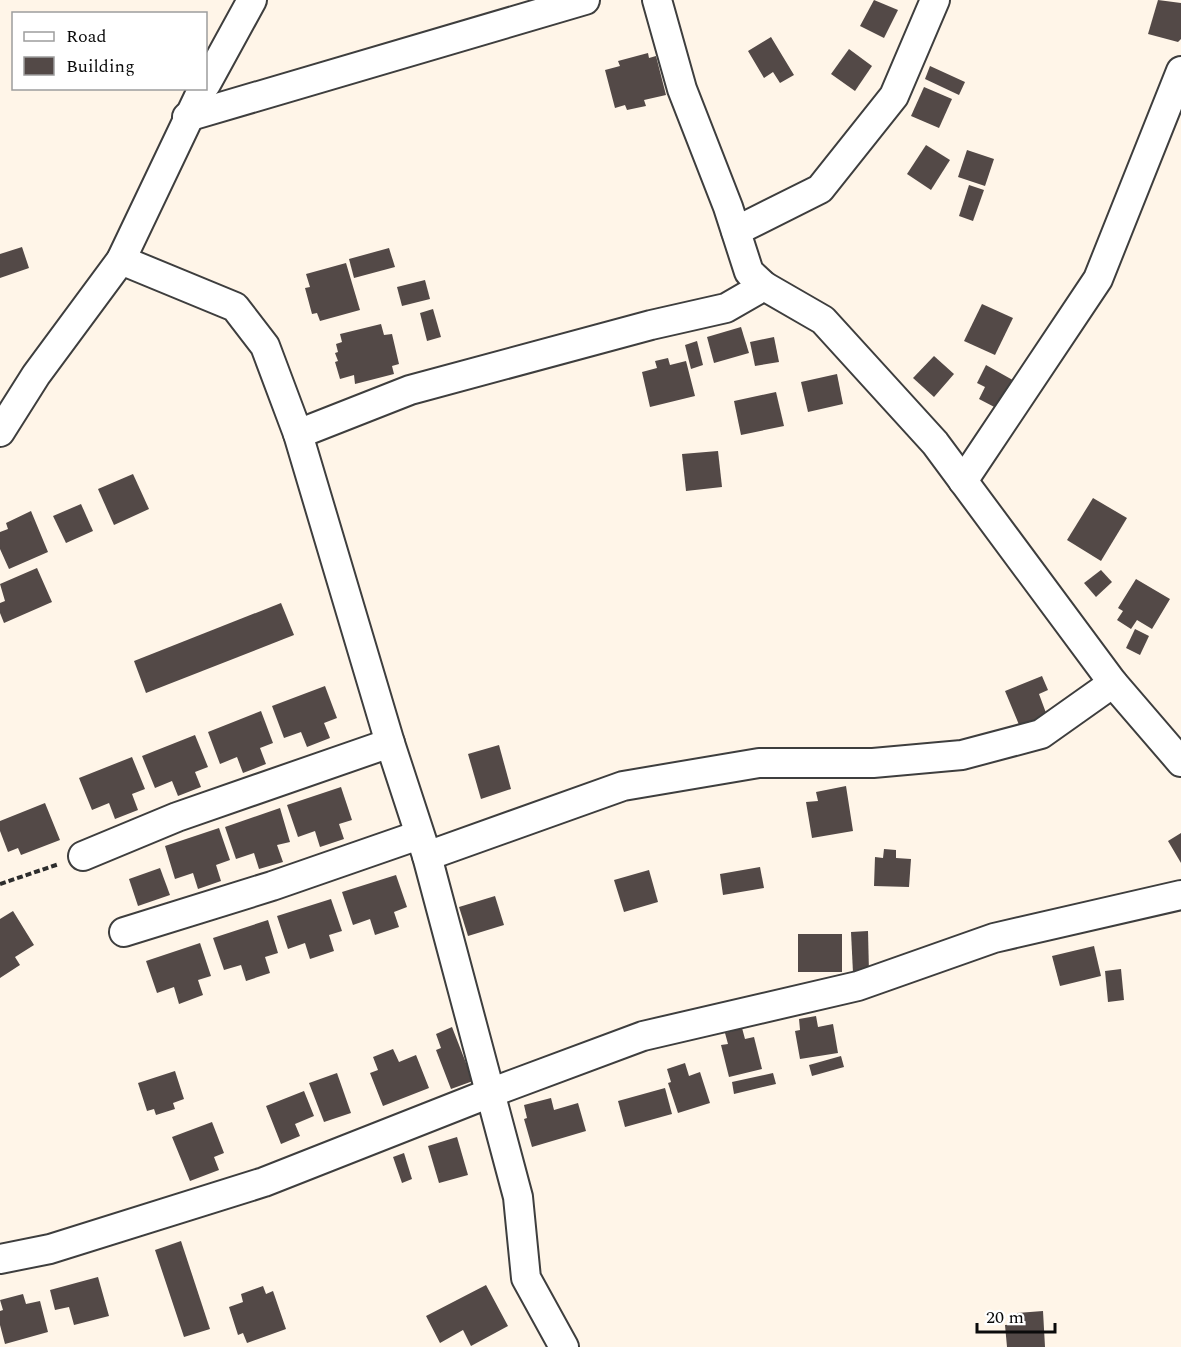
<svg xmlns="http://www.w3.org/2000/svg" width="1181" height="1347" font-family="Spectral,serif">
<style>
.building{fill:#534947}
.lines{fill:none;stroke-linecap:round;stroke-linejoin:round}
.minor-casing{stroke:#3e3e3e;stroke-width:32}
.path{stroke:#2d2d2d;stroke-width:4;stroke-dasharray:6 3;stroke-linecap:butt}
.minor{stroke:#fff;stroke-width:28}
</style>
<rect width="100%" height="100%" fill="#fff5e8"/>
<g class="building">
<polygon points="874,0 898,10 884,38 860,26"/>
<polygon points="1158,0 1181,3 1181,39 1178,42 1148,34"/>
<polygon points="771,37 794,75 780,83 773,72 764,78 748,51"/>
<polygon points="849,49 872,66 855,91 831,74"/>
<polygon points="648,53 649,58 656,56 666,95 644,100 646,106 627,110 625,105 615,108 605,70 620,66 618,61"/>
<polygon points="930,66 965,82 959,95 925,79"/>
<polygon points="924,87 952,99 939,128 911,116"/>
<polygon points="926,145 950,160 931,190 907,174"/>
<polygon points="967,150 994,159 985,186 958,177"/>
<polygon points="969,185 984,190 973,221 959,216"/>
<polygon points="22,247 29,268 0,278 0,254"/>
<polygon points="389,248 395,267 354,278 349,259"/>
<polygon points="346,263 360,310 320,321 317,313 312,314 305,288 310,287 306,274"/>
<polygon points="425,280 430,299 402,306 397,287"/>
<polygon points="982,304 1013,318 995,355 964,341"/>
<polygon points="433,309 441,337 427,341 420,313"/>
<polygon points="381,324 384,335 392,334 399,364 392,366 394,374 355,384 354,375 340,379 335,362 338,361 335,353 338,352 336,344 342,342 340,334"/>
<polygon points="741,327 749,353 714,363 707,337"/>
<polygon points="774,337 779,362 755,366 750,342"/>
<polygon points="697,341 703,365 691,369 685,345"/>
<polygon points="934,356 954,374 934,397 913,378"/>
<polygon points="668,358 670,365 686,361 695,396 650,407 642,372 657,368 655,361"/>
<polygon points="986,365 1018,383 1002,411 979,399 985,387 977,383"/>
<polygon points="837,374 843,404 808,412 801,382"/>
<polygon points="776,392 784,426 741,435 734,401"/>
<polygon points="718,451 722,487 686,491 682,454"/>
<polygon points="133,474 149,509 114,525 98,489"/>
<polygon points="1093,498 1127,518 1101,561 1067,540"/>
<polygon points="81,504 93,531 66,543 53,516"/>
<polygon points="31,511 48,552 9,569 0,549 0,532 8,529 6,523"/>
<polygon points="37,568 52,602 4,623 0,613 0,603 5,601 0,584"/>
<polygon points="1101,570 1112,582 1096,597 1084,583"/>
<polygon points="1136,579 1170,599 1152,629 1137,620 1131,629 1117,620 1123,611 1118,608"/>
<polygon points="281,603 294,635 146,693 134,661"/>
<polygon points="1135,629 1149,636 1140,655 1126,648"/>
<polygon points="1042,676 1048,690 1039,694 1049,721 1022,732 1005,691"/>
<polygon points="325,686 337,718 324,723 330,738 307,747 301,732 284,738 272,706"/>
<polygon points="261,711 273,743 260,748 266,764 243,773 237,757 220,764 208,732"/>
<polygon points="195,735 208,767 195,772 201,787 178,796 172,781 155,788 142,756"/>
<polygon points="499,745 511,789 481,799 468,754"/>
<polygon points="132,757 145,789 132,794 138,810 115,819 109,803 92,810 79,778"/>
<polygon points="846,786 853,831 812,838 806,802 818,801 816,792"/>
<polygon points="341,787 352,820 339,824 344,839 320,847 315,831 298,837 287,805"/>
<polygon points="45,803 60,840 21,855 18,848 8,852 0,831 0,821"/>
<polygon points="280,808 290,842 277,845 283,862 259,869 254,853 236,859 225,827"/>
<polygon points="219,828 230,860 216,865 221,881 198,889 193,873 175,879 165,846"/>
<polygon points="1181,833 1181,863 1168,841"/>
<polygon points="884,849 896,850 896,858 911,859 909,887 874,886 875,857 883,858"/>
<polygon points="760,867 764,888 723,895 720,874"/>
<polygon points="160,868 170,895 138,906 129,879"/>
<polygon points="649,870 658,902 624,912 614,880"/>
<polygon points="396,875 407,907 394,912 399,927 375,935 370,919 353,925 342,892"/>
<polygon points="495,896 504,925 468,936 459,907"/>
<polygon points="331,899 342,931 329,935 334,951 310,959 305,943 288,949 277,916"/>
<polygon points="13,911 34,945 15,957 20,965 0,978 0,919"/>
<polygon points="268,920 278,953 265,957 270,973 246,981 241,965 224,970 213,938"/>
<polygon points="868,931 869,973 853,973 851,932"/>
<rect x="798" y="934" width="44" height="38"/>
<polygon points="200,943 211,976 198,980 203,995 179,1004 174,987 157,993 146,961"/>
<polygon points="1094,946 1101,976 1060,986 1052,956"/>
<polygon points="1121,969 1124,1000 1108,1002 1105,971"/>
<polygon points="816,1016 818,1027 833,1024 838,1053 800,1059 795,1031 800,1030 799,1019"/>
<polygon points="452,1027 473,1081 451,1089 436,1050 441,1048 436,1034"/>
<polygon points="742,1028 745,1039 754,1037 762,1069 729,1077 721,1045 728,1044 725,1033"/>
<polygon points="393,1049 399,1062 416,1055 429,1088 383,1106 370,1073 378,1070 373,1057"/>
<polygon points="841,1056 844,1067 812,1076 809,1065"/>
<polygon points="685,1063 689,1076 700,1072 710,1103 678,1113 668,1083 671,1082 667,1069"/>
<polygon points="175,1071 184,1099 173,1103 175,1109 156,1115 154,1109 147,1111 138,1083"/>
<polygon points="337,1073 351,1113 324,1122 309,1083"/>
<polygon points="773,1073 776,1084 734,1094 732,1082"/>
<polygon points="665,1088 672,1114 625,1127 618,1101"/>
<polygon points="304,1091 314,1116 295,1124 300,1136 281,1144 266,1106"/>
<polygon points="551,1098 554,1110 578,1103 586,1131 532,1147 524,1119 527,1118 524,1105"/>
<polygon points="212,1122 224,1153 214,1157 219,1170 190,1181 172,1137"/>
<polygon points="457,1137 468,1175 439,1183 428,1146"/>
<polygon points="404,1153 412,1179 402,1183 393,1157"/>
<polygon points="181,1241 210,1329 184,1337 155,1250"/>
<polygon points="98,1277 109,1316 74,1325 69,1307 55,1310 50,1290"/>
<polygon points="486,1285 508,1326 471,1346 463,1330 440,1343 426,1316"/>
<polygon points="263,1286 266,1294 273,1291 286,1329 247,1343 243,1333 238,1335 229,1307 243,1302 241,1294"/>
<polygon points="23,1294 26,1304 40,1301 48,1332 5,1344 0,1325 0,1311 3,1310 0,1300"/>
<polygon points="1043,1311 1045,1347 1007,1347 1005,1325 1018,1324 1017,1313"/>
</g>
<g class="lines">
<defs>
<g id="minor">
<polyline points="657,0 682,89 728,207 749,272 764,286 823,320 935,443 1113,683 1181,762"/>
<polyline points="206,84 252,0"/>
<polyline points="187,117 585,0"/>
<polyline points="736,231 820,189 894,96 935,0"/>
<polyline points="121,260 235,307 265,346 298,434 390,743 427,856 518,1197 526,1278 564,1347"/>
<polyline points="0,432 36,375 121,260 203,88"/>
<polyline points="298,434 410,390 651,325 726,308 764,286"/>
<polyline points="963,481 1098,279 1181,71"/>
<polyline points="83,856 177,817 390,743"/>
<polyline points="427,856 623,786 759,763 873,763 962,755 1041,734 1113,683"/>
<polyline points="124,932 272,886 419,835"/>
<polyline points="0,1259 50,1249 264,1182 490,1093 643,1036 858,986 994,938 1181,895"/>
</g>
</defs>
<use href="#minor" class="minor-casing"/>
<polyline class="path" points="0,884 59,864"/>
<use href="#minor" class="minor"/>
</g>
<rect x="12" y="12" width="195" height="78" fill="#ffffff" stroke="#9d9d9d" stroke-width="1.5"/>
<rect x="24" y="32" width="30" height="9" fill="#ffffff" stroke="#9d9d9d" stroke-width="1.5"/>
<text x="66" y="42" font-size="18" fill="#0b0b0b">Road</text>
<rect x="24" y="57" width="30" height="18" fill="#534947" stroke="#9d9d9d" stroke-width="1.5"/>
<text x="66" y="72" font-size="18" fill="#0b0b0b">Building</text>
<path d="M977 1323v9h78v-9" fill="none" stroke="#0b0b0b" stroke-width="3"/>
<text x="986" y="1323" font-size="18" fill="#0b0b0b" stroke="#ffffff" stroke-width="4.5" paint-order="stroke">20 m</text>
</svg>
